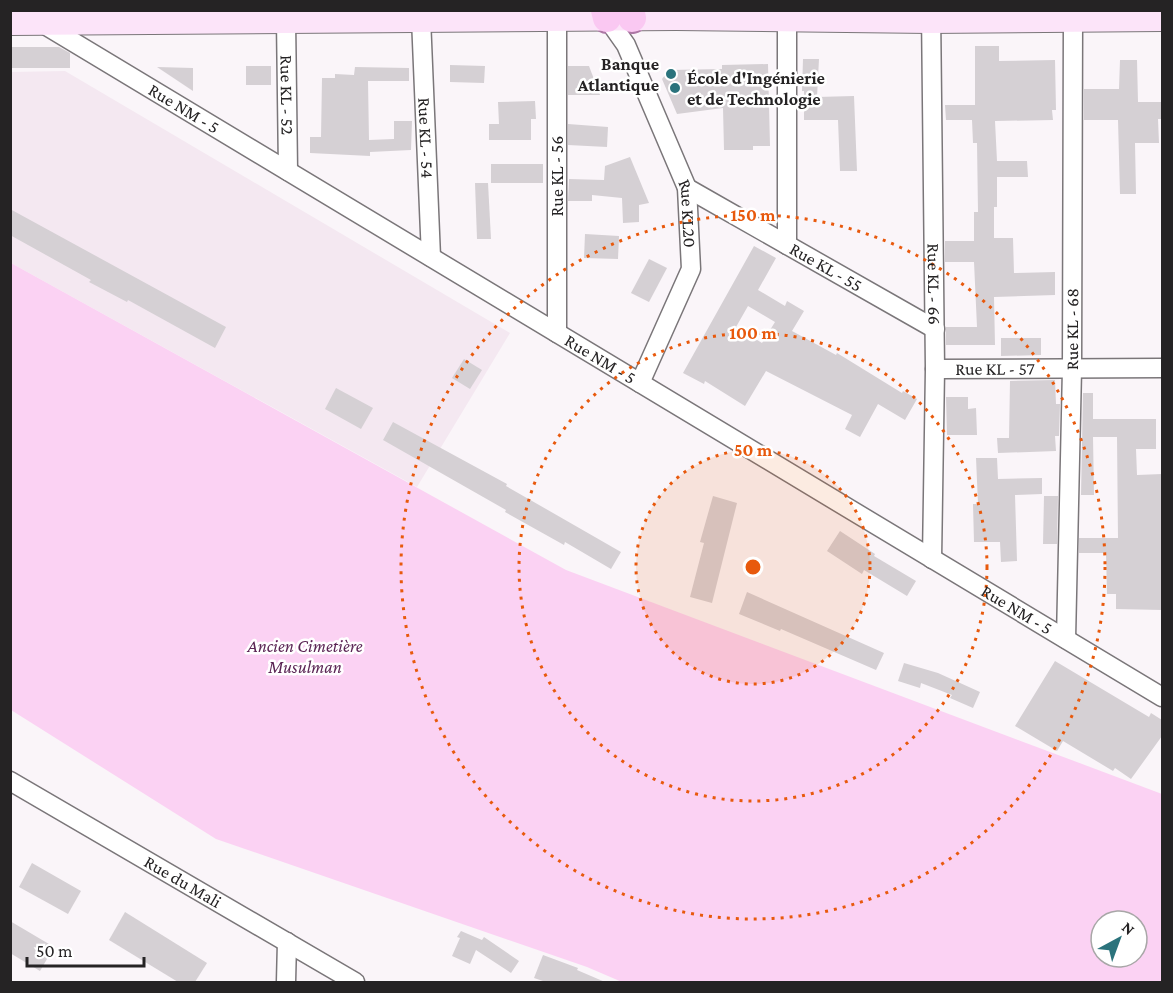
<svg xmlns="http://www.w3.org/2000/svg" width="1173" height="993" font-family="'Crimson Pro',serif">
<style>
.built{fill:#f4e8f1}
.green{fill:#fbd2f3;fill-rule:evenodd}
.building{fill:#d5d0d4;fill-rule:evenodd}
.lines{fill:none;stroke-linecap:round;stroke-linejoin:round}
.minor-casing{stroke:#7a7679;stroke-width:21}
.secondary-casing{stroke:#7a7679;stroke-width:28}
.primary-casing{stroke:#ad77a5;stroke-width:32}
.minor{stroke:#fff;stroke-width:18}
.secondary{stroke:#fce4f9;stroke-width:26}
.primary{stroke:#fac8f2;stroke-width:28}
.ring{fill:none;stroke:#e8590c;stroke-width:3;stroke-dasharray:3 6}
.poi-dot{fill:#2b737c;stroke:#fff;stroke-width:2}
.labels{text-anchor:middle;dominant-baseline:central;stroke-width:5;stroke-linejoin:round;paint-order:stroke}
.poi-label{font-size:18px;font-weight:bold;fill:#252324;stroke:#fff;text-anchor:end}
.street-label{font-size:18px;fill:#252324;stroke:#fff}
.park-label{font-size:18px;font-style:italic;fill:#5a2454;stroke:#fff}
.centre{fill:#e8590c;stroke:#fff;stroke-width:3}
.ring-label{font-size:18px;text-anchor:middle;font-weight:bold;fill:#e8590c;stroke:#fff;stroke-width:5;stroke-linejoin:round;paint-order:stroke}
</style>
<rect width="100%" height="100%" fill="#faf5f9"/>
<polygon class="built" points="65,71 510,333 417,487 11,263 10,72"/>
<path class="green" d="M11,263L566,570L1162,794V982H622L587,967L216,839L11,710ZM1101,921H1137V957H1101Z"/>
<g class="building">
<polygon points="975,46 999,46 999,61 1055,60 1056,110 1052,110 1053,120 995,121 997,161 1027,161 1028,177 997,177 997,207 994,207 994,238 1013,238 1014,273 1055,272 1055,295 994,297 995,345 946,345 946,327 977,327 974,262 945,262 945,241 974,241 974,212 978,212 977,143 973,143 972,120 946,120 945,105 975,105"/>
<polygon points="10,47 59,47 70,53 70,68 10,68"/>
<polygon points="803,59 819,59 817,97 854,96 857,171 840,171 838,120 804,120 804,91 802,91"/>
<polygon points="1120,60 1137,60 1138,102 1162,102 1162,119 1158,119 1159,143 1135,143 1136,194 1120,194 1118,120 1084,120 1084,89 1119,89"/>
<polygon points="768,64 770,146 753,146 753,150 724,150 723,108 677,114 662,79 669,70 722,69 722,65"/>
<polygon points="450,65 485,66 484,83 450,82"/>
<rect x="246" y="66" width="25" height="19"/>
<polygon points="568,66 589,66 600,95 568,95"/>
<polygon points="157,67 193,68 193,91"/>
<polygon points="355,67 409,68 409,81 368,81 369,140 394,139 394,121 412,121 411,150 370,152 370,156 310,153 310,137 321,137 322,78 335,78 335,74 354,75"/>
<polygon points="535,101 536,119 531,119 531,140 489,140 489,124 499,124 498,102"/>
<polygon points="568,124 608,127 607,147 568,145"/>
<polygon points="630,157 649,203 639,205 639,222 623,223 622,198 592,195 592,201 568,201 569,179 604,180 605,166"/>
<rect x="491" y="164" width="52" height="19"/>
<polygon points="475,183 488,183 491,239 477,239"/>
<polygon points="10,209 226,327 215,348 128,300 127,302 89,282 91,280 10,235"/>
<polygon points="585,234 619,236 618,259 584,258"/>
<path d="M754,246L776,258L758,290L785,306L787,301L804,311L792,331L836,355L837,353L902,393L903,391L917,399L905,420L878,404L860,437L845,429L852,415L766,371L745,406L705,381L704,384L683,373ZM748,306L775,322L762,343L736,327Z"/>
<polygon points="649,259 667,268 649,302 631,293"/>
<polygon points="1001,338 1041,338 1041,355 1001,356"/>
<polygon points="464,359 482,370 470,389 452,378"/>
<polygon points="1055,380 1056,404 1060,404 1059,436 1055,436 1056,451 998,453 997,438 1009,438 1010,381"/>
<polygon points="336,388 373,408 361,429 325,409"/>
<polygon points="1083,393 1093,393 1093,419 1156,419 1156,449 1136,449 1137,475 1162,474 1162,610 1116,609 1116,594 1107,594 1106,553 1079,553 1079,538 1118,538 1117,437 1093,437 1094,495 1081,495"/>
<polygon points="946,397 968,397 968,409 976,408 977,435 947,435"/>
<polygon points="393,422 507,484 506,486 621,552 611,569 565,542 564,545 505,512 506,510 383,440"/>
<polygon points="976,458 997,458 998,479 1042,478 1042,494 1015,495 1017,561 1001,562 1000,542 974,542 973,504 978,504"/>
<polygon points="713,496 737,503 712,603 690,597 704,543 700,542"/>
<polygon points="1044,496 1058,496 1057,544 1043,544"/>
<polygon points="840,531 875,554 874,556 916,581 907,596 864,570 862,574 827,551"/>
<polygon points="747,592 884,653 876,670 781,629 780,631 739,614"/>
<polygon points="1055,661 1149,717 1151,713 1162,720 1162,736 1131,779 1115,768 1113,771 1063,741 1057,751 1015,726"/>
<polygon points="904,663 938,673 980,692 973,708 950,698 952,695 921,683 920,688 898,681"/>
<polygon points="32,863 81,891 68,914 19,887"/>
<polygon points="125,912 207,963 195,982 178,982 109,940"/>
<polygon points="10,921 54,947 40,971 10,953"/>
<polygon points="461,931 482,940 484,937 519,961 511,973 476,950 470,964 452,956 460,938 457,937"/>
<polygon points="543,955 578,968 577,970 605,982 546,982 534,978"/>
</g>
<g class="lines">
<defs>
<g id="minor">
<path id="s1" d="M931,10L935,369L932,559"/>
<path id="s2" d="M421,18L431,257"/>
<path id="s3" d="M607,18L626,45L687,188L691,269L640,383"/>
<polyline points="557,19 557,333"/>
<path id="s4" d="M286,20L288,171"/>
<polyline points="787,20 787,245"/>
<path id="s5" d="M40,22L1162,697"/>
<path id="s6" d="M687,188L935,329"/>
<path id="s7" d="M935,369L1162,368"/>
<path id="s8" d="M1066,639L1072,369L1073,18"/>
<path id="s9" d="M10,781L355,982"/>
<polyline points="286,982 287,942"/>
</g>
<polyline id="secondary" points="10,22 676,17 930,20 1162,18"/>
<g id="primary">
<polyline points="605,10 607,18"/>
<polyline points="630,10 632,18"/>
</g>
</defs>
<use href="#minor" class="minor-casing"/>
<use href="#secondary" class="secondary-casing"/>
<use href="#primary" class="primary-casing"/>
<use href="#minor" class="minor"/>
<use href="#secondary" class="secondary"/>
<use href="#primary" class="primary"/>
</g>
<circle cx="753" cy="567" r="117" fill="#e8590c" fill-opacity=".12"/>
<g class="ring">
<circle cx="753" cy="567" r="117"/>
<circle cx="753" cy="567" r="234"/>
<circle cx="753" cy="567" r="352"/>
</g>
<g class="poi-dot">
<circle cx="671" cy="74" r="6"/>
<circle cx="675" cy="88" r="6"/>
</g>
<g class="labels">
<g class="poi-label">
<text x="659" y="64">Banque<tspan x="659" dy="21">Atlantique</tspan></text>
<text x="687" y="78" text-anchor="start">École d'Ingénierie<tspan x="687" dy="21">et de Technologie</tspan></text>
</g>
<g class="street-label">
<text stroke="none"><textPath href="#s4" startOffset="75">Rue KL - 52</textPath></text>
<text stroke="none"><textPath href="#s5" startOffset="168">Rue NM - 5</textPath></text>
<text stroke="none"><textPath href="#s2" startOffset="120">Rue KL - 54</textPath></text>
<text transform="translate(557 176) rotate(-90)">Rue KL - 56</text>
<text stroke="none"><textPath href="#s3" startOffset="214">Rue KL20</textPath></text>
<text stroke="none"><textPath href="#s6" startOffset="160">Rue KL - 55</textPath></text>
<text stroke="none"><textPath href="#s1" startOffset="274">Rue KL - 66</textPath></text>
<text stroke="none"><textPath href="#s8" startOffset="310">Rue KL - 68</textPath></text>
<text stroke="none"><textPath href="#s5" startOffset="654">Rue NM - 5</textPath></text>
<text stroke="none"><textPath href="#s7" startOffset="60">Rue KL - 57</textPath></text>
<text stroke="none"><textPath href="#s5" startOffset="1140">Rue NM - 5</textPath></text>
<text stroke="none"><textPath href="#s9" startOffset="200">Rue du Mali</textPath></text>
</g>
<g class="park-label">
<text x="305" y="646">Ancien Cimetière<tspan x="305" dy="21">Musulman</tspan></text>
</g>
</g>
<circle cx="753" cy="567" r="9" class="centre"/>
<g class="ring-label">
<text x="753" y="221">150 m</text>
<text x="753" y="339">100 m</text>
<text x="753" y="456">50 m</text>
</g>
<rect width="1173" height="993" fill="none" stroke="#252324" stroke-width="24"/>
<g transform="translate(1119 939) rotate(41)"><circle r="28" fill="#ffffff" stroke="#a8a7a7" stroke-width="1.5"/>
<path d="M0-4.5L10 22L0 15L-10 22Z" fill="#2b737c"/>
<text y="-9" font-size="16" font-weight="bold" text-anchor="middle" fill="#252324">N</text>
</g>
<path d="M27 957v9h117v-9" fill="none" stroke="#252324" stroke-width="3"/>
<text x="36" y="957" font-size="18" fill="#252324" stroke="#ffffff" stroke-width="4.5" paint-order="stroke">50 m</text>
</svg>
